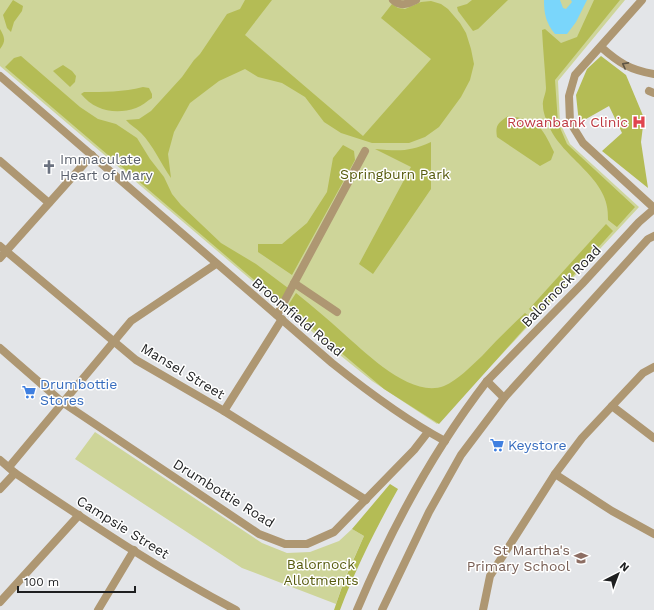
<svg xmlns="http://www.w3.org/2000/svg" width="654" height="610" font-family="'Work Sans',sans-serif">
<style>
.green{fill:#ced599}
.forest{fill:#b4bc55}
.water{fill:#7ad6fb}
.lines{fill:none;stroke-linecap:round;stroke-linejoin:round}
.minor{stroke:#ae9772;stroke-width:8}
.oneway{stroke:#5f5545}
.labels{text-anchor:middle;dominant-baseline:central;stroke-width:3;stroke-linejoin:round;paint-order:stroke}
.health-label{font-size:14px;fill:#be3a42;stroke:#fff;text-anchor:end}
.worship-label{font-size:14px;fill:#5b616d;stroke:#fff;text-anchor:start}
.park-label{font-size:14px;fill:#575b0e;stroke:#fff}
.street-label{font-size:14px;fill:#1e1f20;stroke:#fff}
.shop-label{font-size:14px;fill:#366cbe;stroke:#fff;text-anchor:start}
.education-label{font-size:14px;fill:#785e54;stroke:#fff;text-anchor:end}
</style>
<rect width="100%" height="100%" fill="#e3e5e8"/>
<g class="green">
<polygon points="0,0 625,0 558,81 560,123 570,144 639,207 437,424 372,381 330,347 0,66"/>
<polygon points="95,432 262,543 287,553 310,552 339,541 352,529 364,536 344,580 336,604 242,568 75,459"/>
</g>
<g class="forest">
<polygon points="13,0 23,6 22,11 14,22 11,32 7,28 3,15"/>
<path d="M245,0H272L245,35L363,136L431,59L381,18L392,4L398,8L405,9L421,2L431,1L441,4L448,9L460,23L466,33L471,49L474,64L470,80L461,97L439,127L425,137L409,143H372L341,133L324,122L305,97L282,83L258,77L245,69L219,81L190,103L174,132L168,154L171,178C161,164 153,145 141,133C136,128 130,125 126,120L139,119L151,111L182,77L194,60L200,54L227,14L240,9Z"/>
<polygon points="472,0 508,0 478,29 473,31 458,11 457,7 467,4"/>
<path d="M594,0H620L555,80L558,123L567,144L635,207L617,227L608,220C611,177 562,160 548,124C546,119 543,112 543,106C542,100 546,94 546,88C545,69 543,50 542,30L545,29L561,43L577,37Z"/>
<path d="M0,29C5,38 6,41 0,49Z"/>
<polygon points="21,56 80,107 98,119 116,124 137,138 150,159 164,177 172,194 181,205 221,243 256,264 288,288 280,302 5,67 14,58"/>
<polygon points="601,56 626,75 644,118 641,142 648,188 602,151 622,133 609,106 579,123 576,95 587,69"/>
<polygon points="63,65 72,71 76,76 75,82 70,87 53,71"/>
<path d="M143,87L149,88L152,94V98C147,101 142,106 136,108C116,115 95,111 81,94L84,92C104,92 123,92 143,87Z"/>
<path d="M508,116C538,120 541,125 554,152L551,160L540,166L497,137C495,125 498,123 508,116Z"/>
<path d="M431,142V189L373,274L359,264L411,167L375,149C399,151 409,152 431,142Z"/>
<polygon points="343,145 354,151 355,160 292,275 258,252 258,244 282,244 307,223 327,192 333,158"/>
<polygon points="606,224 613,231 537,316 529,309"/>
<path d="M296,293C312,306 328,319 343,333C365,352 411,399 444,386C458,380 470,367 482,356C496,341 510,327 525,313L533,319L439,424L384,389L287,307Z"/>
<path d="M390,484L398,489C376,528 356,568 340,610H334L344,581L364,536L352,529Z"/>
</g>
<path class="water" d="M544,0H560L563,8L566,9L572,2L571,0H587L576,22L567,34H555C546,23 544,14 544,0Z"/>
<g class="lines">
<g class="minor">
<path d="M393,0C400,7 408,4 416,0"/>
<polyline points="642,0 575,75 569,96 570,122 583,143 654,208"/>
<path d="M601,47C619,63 630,70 654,74"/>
<path d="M0,76L332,363C367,391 404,419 445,441"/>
<polyline points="649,91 654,93"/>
<polyline points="0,161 49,203"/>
<polyline points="0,246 136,360 224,411 366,500"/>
<polyline points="0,258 92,155"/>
<polyline points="294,283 337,312"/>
<polyline points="277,315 365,151"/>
<polyline points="0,348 62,402 259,534 285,544 307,544 334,532 414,450 428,432"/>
<polyline points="487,381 504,398"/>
<polyline points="612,406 654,438"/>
<polyline points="224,411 282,319"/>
<path d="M0,460L15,473C87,521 159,570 236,610"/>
<polyline points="9,467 131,321 216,264"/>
<polyline points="555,474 612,511 654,534"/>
<polyline points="0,489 15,473"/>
<polyline points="0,602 79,515"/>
<polyline points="98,610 134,550"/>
<path d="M357,610C391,529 433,451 487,381L582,284L639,222L654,209"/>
<polyline points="382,610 429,512 461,455 504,398 638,250 648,239 654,236"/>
<polyline points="483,610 490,576 555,474 582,438 612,406 643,373 654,367"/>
</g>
</g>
<defs><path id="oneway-chevron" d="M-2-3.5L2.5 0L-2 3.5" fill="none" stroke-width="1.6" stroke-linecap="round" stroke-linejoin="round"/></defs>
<use class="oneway" href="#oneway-chevron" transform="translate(625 65) rotate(-152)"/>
<defs>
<symbol id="hospital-bare" viewBox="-9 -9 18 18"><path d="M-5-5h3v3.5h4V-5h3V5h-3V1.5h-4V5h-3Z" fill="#e0444e" stroke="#fff" stroke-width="2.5" paint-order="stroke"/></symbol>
<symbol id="church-bare" viewBox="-9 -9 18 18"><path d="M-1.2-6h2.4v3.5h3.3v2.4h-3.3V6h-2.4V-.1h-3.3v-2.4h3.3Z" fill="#6b7280" stroke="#fff" stroke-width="2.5" paint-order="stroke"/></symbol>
<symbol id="supermarket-bare" viewBox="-9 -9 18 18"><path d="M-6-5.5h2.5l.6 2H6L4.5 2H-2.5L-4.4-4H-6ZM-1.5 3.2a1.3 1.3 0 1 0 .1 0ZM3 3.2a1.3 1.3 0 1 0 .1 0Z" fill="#3f7fe0" stroke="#fff" stroke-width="2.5" paint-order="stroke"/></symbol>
<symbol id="school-bare" viewBox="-9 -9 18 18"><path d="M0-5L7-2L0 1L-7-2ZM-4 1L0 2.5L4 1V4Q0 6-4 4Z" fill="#8d6e63" stroke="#fff" stroke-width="2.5" paint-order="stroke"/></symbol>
</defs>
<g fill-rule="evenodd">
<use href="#hospital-bare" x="629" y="112" width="20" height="20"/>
<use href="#church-bare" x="39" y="157" width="20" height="20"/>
<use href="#supermarket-bare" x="19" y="382" width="20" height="20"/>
<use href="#supermarket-bare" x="487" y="435" width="20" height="20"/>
<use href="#school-bare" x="571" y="548" width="20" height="20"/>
</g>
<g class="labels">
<g class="health-label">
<text x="628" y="122">Rowanbank Clinic</text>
</g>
<g class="worship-label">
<text x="60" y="159">Immaculate<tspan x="60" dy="16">Heart of Mary</tspan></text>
</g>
<g class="park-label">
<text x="395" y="174">Springburn Park</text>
<text x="321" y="564">Balornock<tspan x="321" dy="16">Allotments</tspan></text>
</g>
<g class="street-label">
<text transform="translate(561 286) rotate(-46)">Balornock Road</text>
<text transform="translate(298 317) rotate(40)">Broomfield Road</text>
<text transform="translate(183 371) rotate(31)">Mansel Street</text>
<text transform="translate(224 493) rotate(32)">Drumbottie Road</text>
<text transform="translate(123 527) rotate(32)">Campsie Street</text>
</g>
<g class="shop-label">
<text x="40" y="384">Drumbottie<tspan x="40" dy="16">Stores</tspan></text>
<text x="508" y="445">Keystore</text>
</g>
<g class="education-label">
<text x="570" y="550">St Martha's<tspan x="570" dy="16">Primary School</tspan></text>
</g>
</g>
<g transform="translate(618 574) rotate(42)" stroke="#ffffff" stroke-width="3" paint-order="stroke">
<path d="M0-3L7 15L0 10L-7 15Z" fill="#1e1f20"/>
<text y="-6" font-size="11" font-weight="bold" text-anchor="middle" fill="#1e1f20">N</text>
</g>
<path d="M18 586v6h117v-6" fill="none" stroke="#1e1f20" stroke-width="2"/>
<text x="24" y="586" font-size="12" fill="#1e1f20" stroke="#ffffff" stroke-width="3" paint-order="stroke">100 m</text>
</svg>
